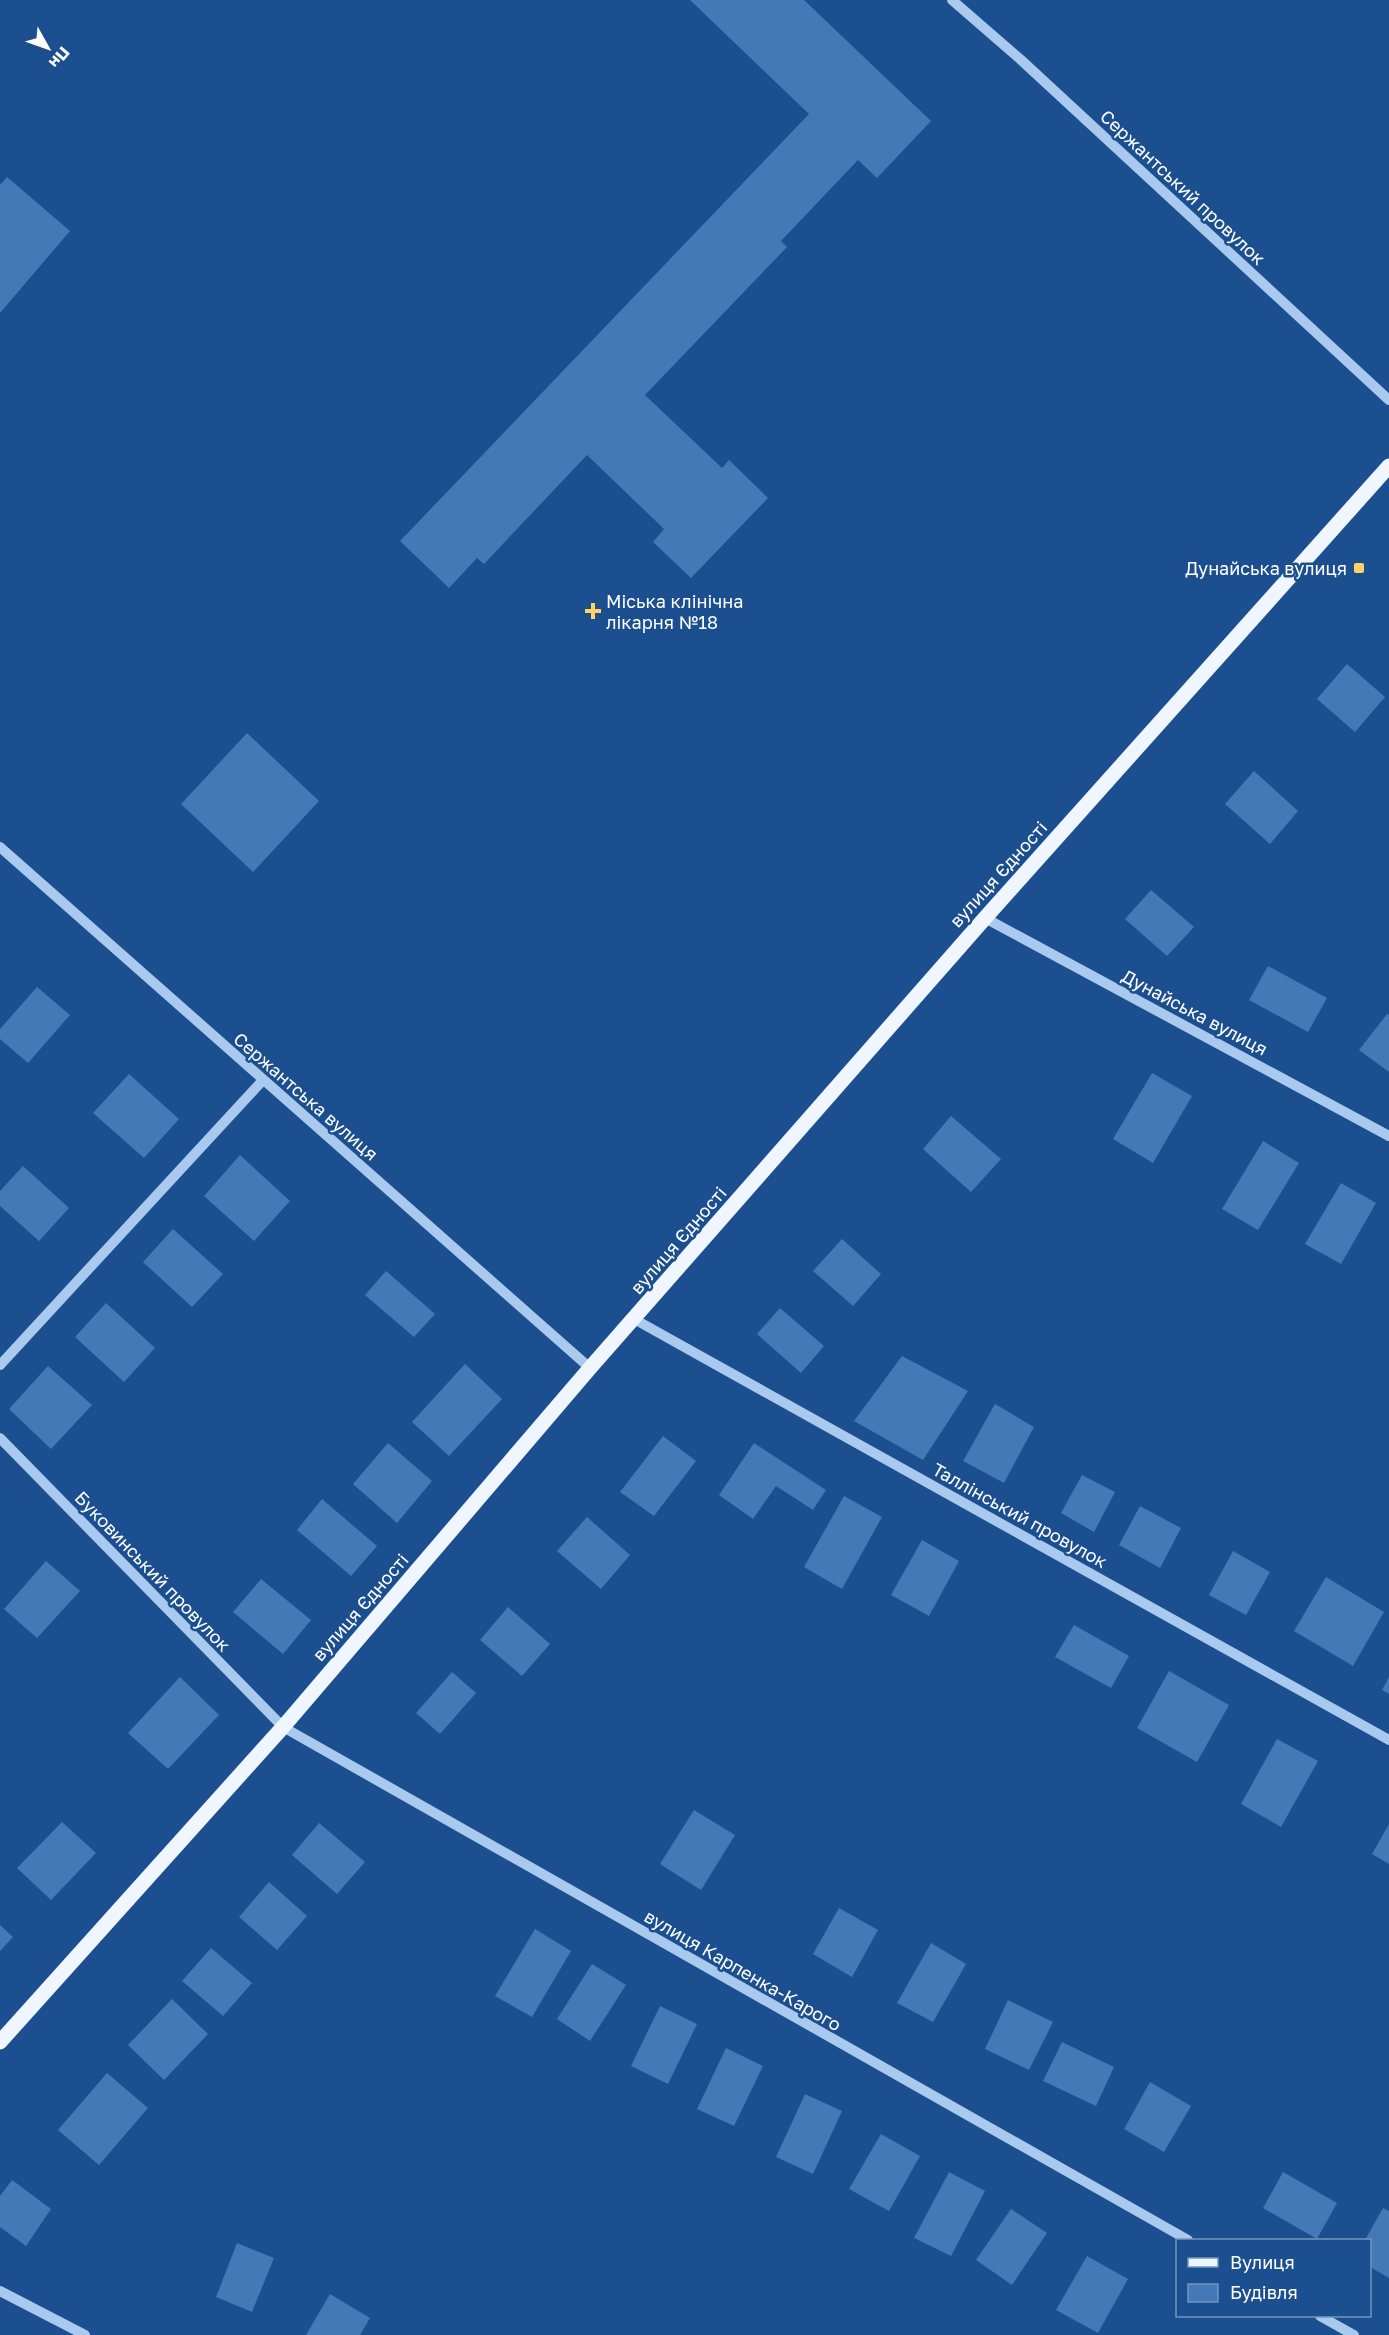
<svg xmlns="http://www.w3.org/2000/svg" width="1389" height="2335" font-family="'Golos Text',sans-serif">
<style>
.building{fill:#4478b7}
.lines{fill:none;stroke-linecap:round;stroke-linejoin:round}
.minor{stroke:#a9c9ee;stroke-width:10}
.major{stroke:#f0f6ff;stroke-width:15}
.poi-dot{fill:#ffd166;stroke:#1b4f8f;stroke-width:2}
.labels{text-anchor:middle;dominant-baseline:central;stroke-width:5;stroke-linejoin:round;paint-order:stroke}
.street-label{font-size:18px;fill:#fff;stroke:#1b4f8f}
.poi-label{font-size:18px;fill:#fff;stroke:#1b4f8f;text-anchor:end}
</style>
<rect width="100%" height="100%" fill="#1b4f8f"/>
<g class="building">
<polygon points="690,0 804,0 931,121 877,178 858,160 781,241 787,247 645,395 722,468 729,460 768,498 691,578 653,542 664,529 587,455 484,564 477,558 449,588 400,541 809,114"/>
<polygon points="7,177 70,231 0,313 0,185"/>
<polygon points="1347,664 1385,697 1355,732 1317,699"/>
<polygon points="247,733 319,801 253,872 181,804"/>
<polygon points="1254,771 1298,811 1270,844 1225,804"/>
<polygon points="1151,890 1194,927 1167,956 1125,919"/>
<polygon points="1268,966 1327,998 1308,1032 1249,1000"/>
<polygon points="37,987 70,1015 28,1063 0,1039 0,1029"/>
<polygon points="1387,1014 1389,1015 1389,1072 1359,1050"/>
<polygon points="1152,1073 1192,1096 1153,1163 1113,1139"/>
<polygon points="129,1074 179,1119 144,1158 93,1113"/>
<polygon points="951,1116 1001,1159 971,1192 923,1149"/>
<polygon points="1263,1141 1299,1163 1258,1230 1222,1209"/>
<polygon points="240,1155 290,1201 254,1241 204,1196"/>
<polygon points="23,1166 69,1208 39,1241 0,1206 0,1191"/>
<polygon points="1341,1183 1376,1203 1341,1264 1305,1244"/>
<polygon points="173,1229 223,1274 192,1307 143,1262"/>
<polygon points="842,1239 881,1274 853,1306 813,1271"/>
<polygon points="386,1271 435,1314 414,1337 365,1295"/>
<polygon points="106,1303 155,1348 124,1382 75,1337"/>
<polygon points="780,1308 824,1346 801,1373 757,1334"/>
<polygon points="902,1356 968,1391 923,1460 854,1421"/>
<polygon points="465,1364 502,1399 449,1456 412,1422"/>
<polygon points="48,1366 92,1405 51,1449 9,1409"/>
<polygon points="995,1404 1034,1427 1004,1483 963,1461"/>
<polygon points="663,1436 696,1461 654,1516 620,1492"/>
<polygon points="388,1443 432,1481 397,1523 353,1484"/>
<polygon points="754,1443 826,1490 813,1510 776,1486 753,1519 719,1495"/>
<polygon points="1082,1475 1115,1492 1094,1532 1061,1513"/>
<polygon points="844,1496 882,1517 842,1589 804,1567"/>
<polygon points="322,1499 377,1546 351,1576 297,1530"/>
<polygon points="1140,1506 1181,1528 1160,1568 1119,1545"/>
<polygon points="587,1517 630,1555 601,1589 557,1551"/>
<polygon points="922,1540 959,1561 929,1616 891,1595"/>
<polygon points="1233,1551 1270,1572 1246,1615 1209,1595"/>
<polygon points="46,1561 80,1591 37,1638 4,1609"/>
<polygon points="1326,1577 1384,1612 1353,1666 1294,1631"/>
<polygon points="261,1579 311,1620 283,1654 233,1612"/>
<polygon points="508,1607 550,1644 522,1676 480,1640"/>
<polygon points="1074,1625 1129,1656 1111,1688 1055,1657"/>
<polygon points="1169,1671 1229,1705 1197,1762 1137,1728"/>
<polygon points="452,1672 476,1693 440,1734 416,1713"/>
<polygon points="180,1677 219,1715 168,1769 128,1733"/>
<polygon points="1389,1677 1389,1694 1382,1690"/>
<polygon points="1277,1739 1318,1761 1281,1827 1241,1804"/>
<polygon points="694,1810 735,1835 701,1890 660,1864"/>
<polygon points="62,1822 96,1853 51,1900 17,1868"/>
<polygon points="319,1823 365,1862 337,1894 292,1855"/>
<polygon points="1389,1824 1389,1864 1372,1854"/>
<polygon points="269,1882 307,1916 277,1950 239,1917"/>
<polygon points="839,1908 878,1930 852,1977 813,1954"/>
<polygon points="0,1925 13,1937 0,1951"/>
<polygon points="535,1929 571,1951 532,2017 495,1996"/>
<polygon points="931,1943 966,1964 933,2022 897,2003"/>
<polygon points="211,1948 252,1983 223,2016 182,1981"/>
<polygon points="592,1964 626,1985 590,2041 557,2019"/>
<polygon points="172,1999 208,2034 164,2080 128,2045"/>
<polygon points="1008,2000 1053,2022 1029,2070 985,2049"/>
<polygon points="660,2006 697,2024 668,2084 631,2066"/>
<polygon points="1062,2042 1114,2067 1096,2106 1043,2081"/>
<polygon points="726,2048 763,2066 734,2126 697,2109"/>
<polygon points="107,2073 148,2108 99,2165 58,2130"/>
<polygon points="1150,2082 1191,2106 1164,2152 1124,2129"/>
<polygon points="805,2094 842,2111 813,2174 776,2157"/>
<polygon points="881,2134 920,2156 889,2211 849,2189"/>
<polygon points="949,2172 985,2191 951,2256 914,2238"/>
<polygon points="1283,2172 1337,2203 1317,2239 1263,2208"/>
<polygon points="12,2180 51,2209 26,2246 0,2227 0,2196"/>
<polygon points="1383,2208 1389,2211 1389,2278 1370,2267 1370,2240 1365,2240"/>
<polygon points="1011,2209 1047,2233 1012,2285 976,2260"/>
<polygon points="237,2243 274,2258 252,2312 216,2297"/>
<polygon points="1087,2256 1128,2279 1098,2333 1056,2310"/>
<polygon points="330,2294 370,2318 360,2335 306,2335"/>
</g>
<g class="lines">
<g class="minor">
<polyline points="952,0 1020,59 1389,400"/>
<polyline points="0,847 590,1368"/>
<polyline points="985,918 1389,1136"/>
<polyline points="634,1319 1389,1740"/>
<polyline points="0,1365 263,1080"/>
<polyline points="0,1438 283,1727 1188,2240"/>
<polyline points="0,2291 85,2335"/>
<polyline points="1320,2316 1354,2335"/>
</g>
<polyline class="major" points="0,2042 283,1727 590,1368 985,918 1389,466"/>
</g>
<g class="poi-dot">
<rect x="1353" y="562" width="12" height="12" rx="3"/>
<path d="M590 602h6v6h6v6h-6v6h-6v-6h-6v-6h6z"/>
</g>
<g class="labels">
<g class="street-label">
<text transform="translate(1183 187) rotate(43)">Сержантський провулок</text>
<text transform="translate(998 874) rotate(-48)">вулиця Єдності</text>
<text transform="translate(1195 1012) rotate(28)">Дунайська вулиця</text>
<text transform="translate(306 1096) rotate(41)">Сержантська вулиця</text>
<text transform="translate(678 1240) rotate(-49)">вулиця Єдності</text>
<text transform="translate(1020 1515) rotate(29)">Таллінський провулок</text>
<text transform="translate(153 1571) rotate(46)">Буковинський провулок</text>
<text transform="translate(360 1607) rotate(-49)">вулиця Єдності</text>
<text transform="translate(743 1970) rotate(30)">вулиця Карпенка-Карого</text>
</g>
<g class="poi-label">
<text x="1347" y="568">Дунайська вулиця</text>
<text x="606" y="601" text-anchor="start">Міська клінічна<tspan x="606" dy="21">лікарня №18</tspan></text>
</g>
</g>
<rect x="1176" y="2239" width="195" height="78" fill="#1b4f8f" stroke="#7695bc" stroke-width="1.5"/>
<rect x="1188" y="2258" width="30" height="9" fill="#f0f6ff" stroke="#7695bc" stroke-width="1.5"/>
<text x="1230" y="2269" font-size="18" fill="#ffffff">Вулиця</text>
<rect x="1188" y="2284" width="30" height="18" fill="#4478b7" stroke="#7695bc" stroke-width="1.5"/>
<text x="1230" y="2299" font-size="18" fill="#ffffff">Будівля</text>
<g transform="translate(48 48) rotate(130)" stroke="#1b4f8f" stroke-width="4.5" paint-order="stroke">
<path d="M0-4.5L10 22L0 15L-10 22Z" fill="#ffffff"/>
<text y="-9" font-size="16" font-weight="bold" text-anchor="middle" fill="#ffffff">Пн</text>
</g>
</svg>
